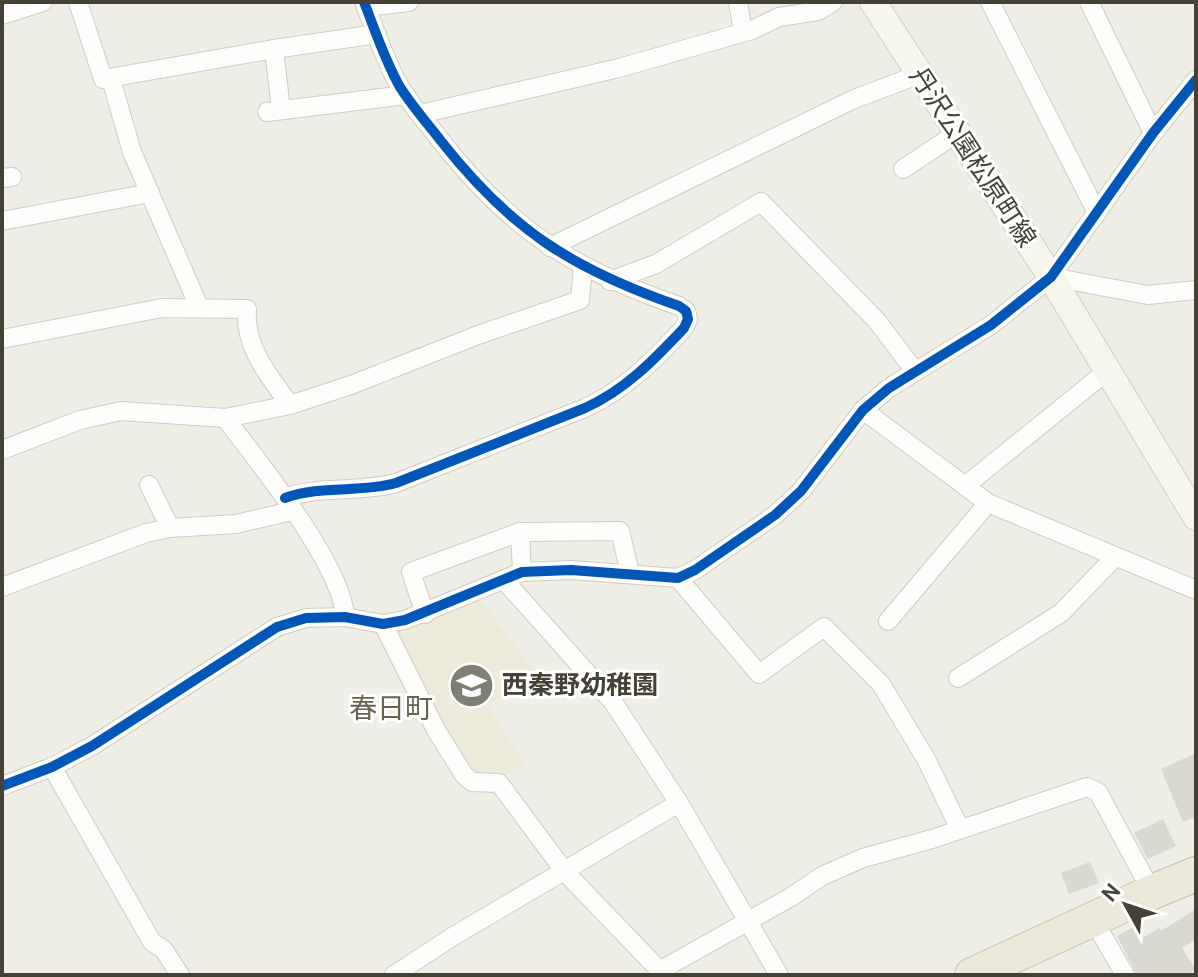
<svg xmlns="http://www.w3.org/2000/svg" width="1198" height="977" font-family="Cabin,'Noto Sans JP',sans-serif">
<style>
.education{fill:#edecda}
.building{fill:#d9d8d1}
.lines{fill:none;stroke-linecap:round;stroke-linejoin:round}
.street-casing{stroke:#cdcdc6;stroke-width:20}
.secondary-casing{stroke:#d0cfc1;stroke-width:28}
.highway-casing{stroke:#c6c3a4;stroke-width:36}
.street{stroke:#fdfdfc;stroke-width:18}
.secondary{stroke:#f6f6ed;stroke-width:26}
.highway{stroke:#ebe9d9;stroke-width:34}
.cycleway-casing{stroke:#fff;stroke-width:15}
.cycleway{stroke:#0057b8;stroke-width:10}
.labels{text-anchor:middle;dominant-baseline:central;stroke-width:6;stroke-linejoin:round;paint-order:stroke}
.street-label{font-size:26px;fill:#454235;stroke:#fff}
.poi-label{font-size:26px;font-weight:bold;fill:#454235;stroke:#fff;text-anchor:start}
.neighbourhood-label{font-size:28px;fill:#67634c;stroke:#fff}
</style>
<rect width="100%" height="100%" fill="#efefe8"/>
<polygon class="education" points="478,597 539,678 507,693 488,706 524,763 499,779 473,779 394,639 396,630 429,620"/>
<g class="building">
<polygon points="1196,753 1196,816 1183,822 1161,769"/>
<polygon points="1163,819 1176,846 1148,859 1134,833"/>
<polygon points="1090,862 1099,883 1069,894 1061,873"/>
<polygon points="1196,909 1196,939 1182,948 1196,970 1187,975 1137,975 1117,936 1137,925 1144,937 1159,928 1161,931"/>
</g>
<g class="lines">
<defs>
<g id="street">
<polyline points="78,2 103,79 274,49 377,34"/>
<polyline points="738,2 743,32"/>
<polyline points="990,2 1097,213"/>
<polyline points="1089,2 1153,133"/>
<polyline points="366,7 409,2"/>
<polyline points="2,15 43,2"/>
<polyline points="274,49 281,110"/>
<polyline points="111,79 132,152 199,307"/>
<polyline points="267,112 406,95"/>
<polyline points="420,114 619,68 752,30 779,17 818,11 833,2"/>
<polyline points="903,169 957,133"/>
<polyline points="2,178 12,177"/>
<polyline points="2,221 150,193"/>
<polyline points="550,247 852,100 920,74"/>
<polyline points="1051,277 1148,295 1196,290"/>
<polyline points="610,281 656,264 761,202 877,321 914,370"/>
<path d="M2,339L162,308L247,309C244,347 269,376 290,405"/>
<polyline points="863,410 988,503 1196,590"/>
<path d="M225,418C257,460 343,566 345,617"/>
<polyline points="2,450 80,420 121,411 225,418 290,405 351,385 478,335 580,300 583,267"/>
<polyline points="149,485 170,528"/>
<polyline points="965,486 1106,372"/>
<path d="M285,498C321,485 360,493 396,483L585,408C625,390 654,360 684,328L688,319L686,311L679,306C572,269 511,230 441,141C427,123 412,106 400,87C385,61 375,30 364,2"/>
<polyline points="520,532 522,572"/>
<polyline points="678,578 759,674 824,627 881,684 926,759 960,829"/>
<polyline points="504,580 613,702 679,803 779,975"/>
<polyline points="2,587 146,533 170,528 236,524 292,511"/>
<polyline points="425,614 411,572 520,532 620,531 630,573"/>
<polyline points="888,621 988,503"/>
<polyline points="383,624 436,730 464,775 472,782 499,783 565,872 664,975"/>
<polyline points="958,678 1061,613 1115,557"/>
<polyline points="52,767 152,942 164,950 180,975"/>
<polyline points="2,786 52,767 92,746 277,627 306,618 345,617 383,624 405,620 522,572 571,570 678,578 695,570 775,515 801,491 863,410 889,388 991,325 1051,277 1153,133 1196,80"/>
<polyline points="1093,919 1125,975"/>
<polyline points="661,970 791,897 822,876 863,858 932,839 1087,787 1098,792 1152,892"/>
<polyline points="394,975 452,937 679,803"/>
</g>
<polyline id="secondary" points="873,2 1051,277 1196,517"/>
<polyline id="highway" points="972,975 1152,892 1196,874"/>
</defs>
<use href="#street" class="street-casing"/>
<use href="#secondary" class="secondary-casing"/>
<use href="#highway" class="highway-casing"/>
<use href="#street" class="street"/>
<use href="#secondary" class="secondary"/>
<use href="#highway" class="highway"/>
<defs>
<g id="cycleway">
<path d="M285,498C321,485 360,493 396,483L585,408C625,390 654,360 684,328L688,319L686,311L679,306C572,269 511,230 441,141C427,123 412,106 400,87C385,61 375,30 364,2"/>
<polyline points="2,786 52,767 92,746 277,627 306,618 345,617 383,624 405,620 522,572 571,570 678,578 695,570 775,515 801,491 863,410 889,388 991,325 1051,277 1153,133 1196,80"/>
</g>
</defs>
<use href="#cycleway" class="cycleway-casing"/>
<use href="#cycleway" class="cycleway"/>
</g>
<defs>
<symbol id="school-disc" viewBox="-11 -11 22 22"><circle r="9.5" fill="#807f74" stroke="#fff"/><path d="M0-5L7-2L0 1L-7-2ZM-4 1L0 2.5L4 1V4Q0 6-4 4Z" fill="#fff"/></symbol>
</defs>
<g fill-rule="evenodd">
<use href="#school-disc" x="446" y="660" width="51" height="51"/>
</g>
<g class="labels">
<g class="street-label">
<text transform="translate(973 157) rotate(57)">丹沢公園松原町線</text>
</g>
<g class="poi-label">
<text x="502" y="685">西秦野幼稚園</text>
</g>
<g class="neighbourhood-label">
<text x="391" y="708">春日町</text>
</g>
</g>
<rect width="1198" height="977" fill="none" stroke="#454235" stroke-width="8"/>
<g transform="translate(1126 905) rotate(310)" stroke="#ffffff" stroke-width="6" paint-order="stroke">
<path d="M0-6L14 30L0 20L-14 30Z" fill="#454235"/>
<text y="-12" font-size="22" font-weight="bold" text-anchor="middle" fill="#454235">N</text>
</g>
</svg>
